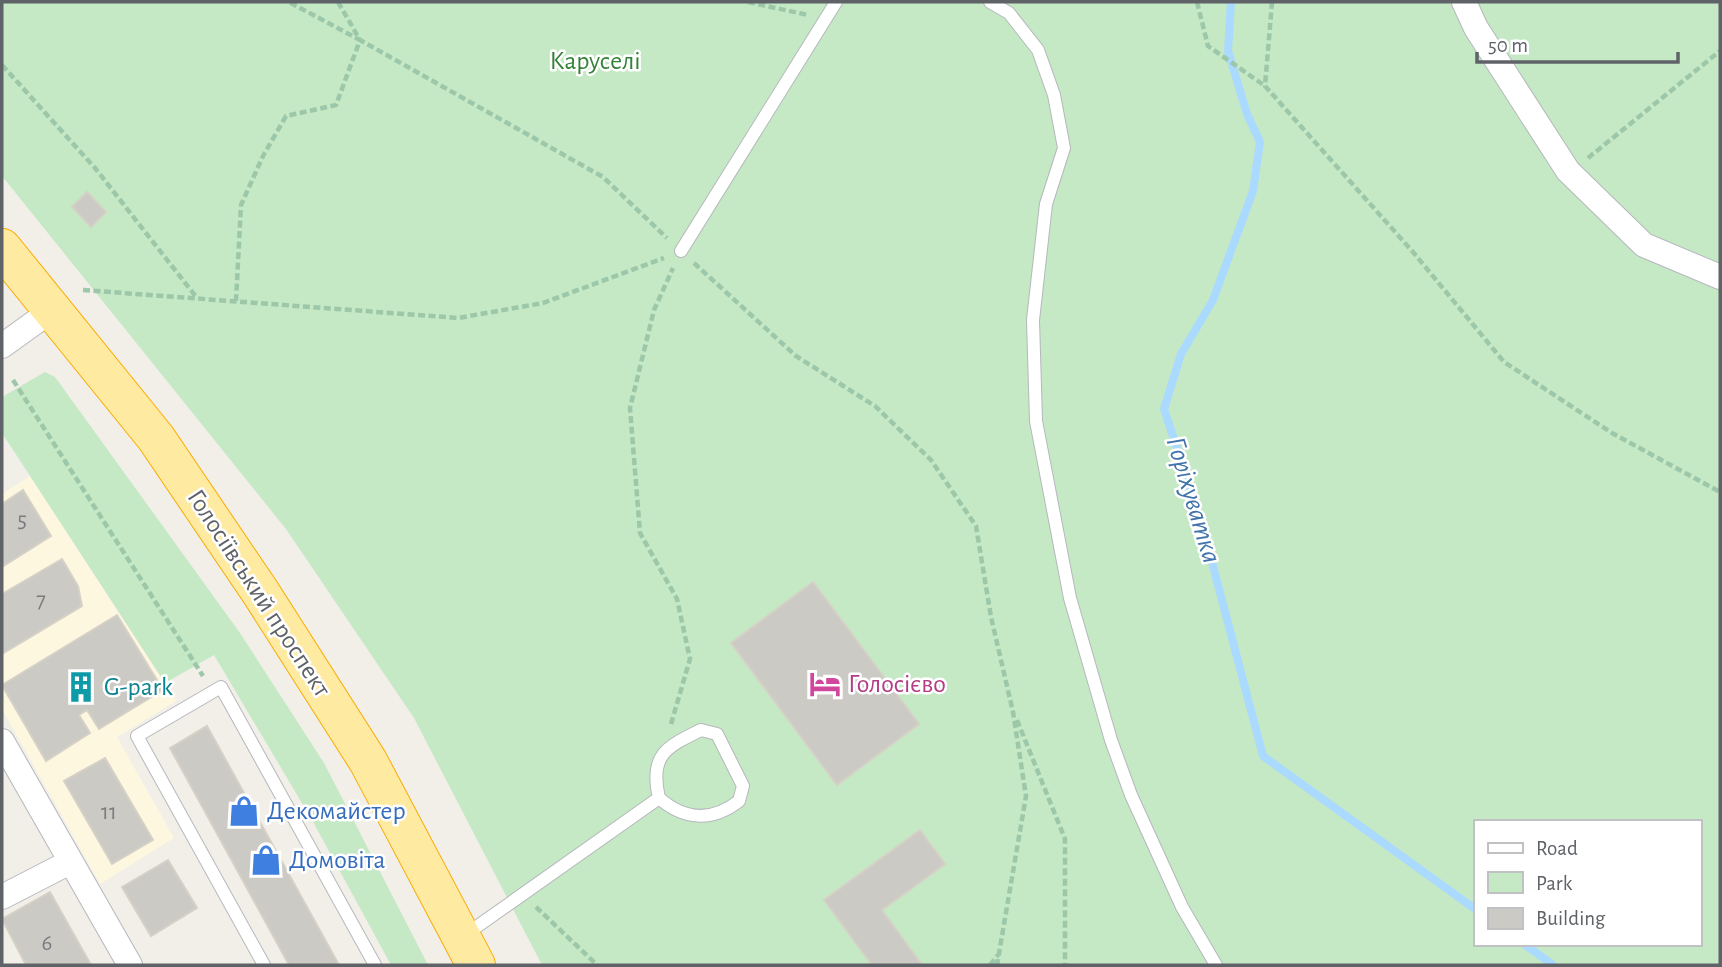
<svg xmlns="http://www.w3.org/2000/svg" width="1722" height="967" font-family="'Alegreya Sans',sans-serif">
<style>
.commercial{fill:#fef7e0}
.green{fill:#c5e8c5;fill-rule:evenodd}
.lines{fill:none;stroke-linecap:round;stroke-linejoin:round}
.stream{stroke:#aadaff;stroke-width:8}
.building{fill:#cccac5;stroke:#d6d1c6;stroke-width:2}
.service-casing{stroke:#b5b8bc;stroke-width:14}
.minor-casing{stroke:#b5b8bc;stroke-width:26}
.trunk-casing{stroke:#f9ab00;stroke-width:40}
.path{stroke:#9cc7a9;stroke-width:4.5;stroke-dasharray:7 3.5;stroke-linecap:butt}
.service{stroke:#fff;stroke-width:12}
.minor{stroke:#fff;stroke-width:24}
.trunk{stroke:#feeaa1;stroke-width:38}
.labels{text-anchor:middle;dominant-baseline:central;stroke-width:5;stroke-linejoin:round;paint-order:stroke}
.number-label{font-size:23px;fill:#7a7d7f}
.park-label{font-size:26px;fill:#348238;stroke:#fff}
.street-label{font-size:26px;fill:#5f6368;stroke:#fff}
.hotel-label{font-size:26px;fill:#b23c85;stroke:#fff;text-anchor:start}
.culture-label{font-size:26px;fill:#0d838f;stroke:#fff;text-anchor:start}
.shop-label{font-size:26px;fill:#366cbe;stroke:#fff;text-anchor:start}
.water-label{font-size:28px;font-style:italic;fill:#4174aa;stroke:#fff}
</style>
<rect width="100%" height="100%" fill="#f1efe8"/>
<polygon class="commercial" points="30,476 176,701 117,737 174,838 100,884 2,709 2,494"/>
<g class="green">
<path d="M2,2H1720V965H542L414,718L286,529L2,176ZM1475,822H1699V944H1475Z"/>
<polygon points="45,372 55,377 240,633 324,763 428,965 391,965 312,820 214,655 165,683 2,433 2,397"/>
</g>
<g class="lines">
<g class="stream">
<polyline points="1231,2 1228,51 1247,114 1260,142 1253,191 1213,300 1181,354 1164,409 1203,528 1263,756 1475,909"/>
<polyline points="1524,944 1553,965"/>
</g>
</g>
<g class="building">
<polygon points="87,192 106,212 91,227 72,207"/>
<polygon points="23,490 51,536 2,567 2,504"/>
<polygon points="62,559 78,586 82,606 2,654 2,594"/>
<polygon points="813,582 919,724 837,785 731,643"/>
<polygon points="117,615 163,690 99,729 87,710 79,715 90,733 46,761 2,685"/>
<polygon points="207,726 339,965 289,965 265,921 170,748"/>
<polygon points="105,758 153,840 112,864 64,781"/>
<polygon points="920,830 945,864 882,910 922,965 872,965 824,900"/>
<polygon points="168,860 197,908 151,936 122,887"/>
<polygon points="50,892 91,965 26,965 2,919"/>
</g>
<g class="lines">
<defs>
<g id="service">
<polyline points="990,2 1009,13 1038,50 1054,95 1064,148 1046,204 1033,320 1036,421 1070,598 1111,740 1131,795 1182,907 1216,965"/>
<polyline points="681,251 836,2"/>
<path d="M465,935L659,798C649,755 666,747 701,730L717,734L743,786L739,801C712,822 684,820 659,798"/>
<polyline points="264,965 137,736 221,687 375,965"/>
</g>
<g id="minor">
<polyline points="1464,2 1476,28 1568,171 1644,245 1720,277"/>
<polyline points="2,346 52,310"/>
<polyline points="2,741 130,965"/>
<polyline points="2,897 70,862"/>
</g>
<polyline id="trunk" points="2,248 156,438 261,593 368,761 476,965"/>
</defs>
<use href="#service" class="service-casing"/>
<use href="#minor" class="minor-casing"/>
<use href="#trunk" class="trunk-casing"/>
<g class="path">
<polyline points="338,2 360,40 603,177 667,238"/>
<polyline points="748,2 808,15"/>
<polyline points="1197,2 1208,46 1265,86"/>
<polyline points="1272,2 1265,86 1413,252 1504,362 1612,433 1720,492"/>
<polyline points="2,65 95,168 197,298"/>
<polyline points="1588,158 1720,51"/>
<polyline points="694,263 796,356 875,406 931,460 976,526 991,617 1013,712 1026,796 997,965"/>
<polyline points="83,290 458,318 543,303 664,258"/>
<polyline points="236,301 241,205 263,156 286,116 336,105 360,40 289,2"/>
<polyline points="13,380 203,676"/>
<polyline points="1017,720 1065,839 1065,965"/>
<polyline points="671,724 690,659 677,599 640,533 630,408 654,310 673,268"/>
<polyline points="536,907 597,965"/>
<polyline points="990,965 998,955"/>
</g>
<use href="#service" class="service"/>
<use href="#minor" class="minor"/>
<use href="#trunk" class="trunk"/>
</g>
<defs>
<symbol id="hotel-bare" viewBox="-9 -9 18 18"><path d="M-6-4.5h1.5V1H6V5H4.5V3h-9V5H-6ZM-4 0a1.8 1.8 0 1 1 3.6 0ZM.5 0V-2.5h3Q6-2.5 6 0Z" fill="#d1479c" stroke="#fff" stroke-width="2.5" paint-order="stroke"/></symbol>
<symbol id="building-bare" viewBox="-9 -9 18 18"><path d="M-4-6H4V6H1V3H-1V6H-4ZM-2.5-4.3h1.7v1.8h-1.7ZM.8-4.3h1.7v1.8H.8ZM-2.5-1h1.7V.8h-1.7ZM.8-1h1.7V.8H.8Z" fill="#0f9aa8" stroke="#fff" stroke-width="2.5" paint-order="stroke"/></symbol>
<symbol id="shop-bare" viewBox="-9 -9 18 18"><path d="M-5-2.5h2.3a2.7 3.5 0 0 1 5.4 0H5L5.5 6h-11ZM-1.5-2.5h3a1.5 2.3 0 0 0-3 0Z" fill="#3f7fe0" stroke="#fff" stroke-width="2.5" paint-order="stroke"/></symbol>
</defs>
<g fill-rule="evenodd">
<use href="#hotel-bare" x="803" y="662" width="44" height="44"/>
<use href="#building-bare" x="59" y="665" width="44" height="44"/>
<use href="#shop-bare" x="222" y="789" width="44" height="44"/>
<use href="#shop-bare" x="244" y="838" width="44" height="44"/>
</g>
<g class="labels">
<g class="number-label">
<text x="22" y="520">5</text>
<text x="41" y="600">7</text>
<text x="109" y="812">11</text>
<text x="47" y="943">6</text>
</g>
<g class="park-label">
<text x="595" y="61">Каруселі</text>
</g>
<g class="street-label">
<text transform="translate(259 593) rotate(57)">Голосіївський проспект</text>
</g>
<g class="hotel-label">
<text x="848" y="684">Голосієво</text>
</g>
<g class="culture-label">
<text x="104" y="687">G-park</text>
</g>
<g class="shop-label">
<text x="267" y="811">Декомайстер</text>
<text x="289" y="860">Домовіта</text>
</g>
<g class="water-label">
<text transform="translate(1193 500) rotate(73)">Горіхуватка</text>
</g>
</g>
<rect width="1722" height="967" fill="none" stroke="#5f6368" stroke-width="7"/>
<rect x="1474" y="820" width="228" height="126" fill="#ffffff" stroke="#bfc1c3" stroke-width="2"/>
<rect x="1488" y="843" width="35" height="10" fill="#ffffff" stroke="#bfc1c3" stroke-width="2"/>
<text x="1536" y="855" font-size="21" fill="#5f6368">Road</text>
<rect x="1488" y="872" width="35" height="21" fill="#c5e8c5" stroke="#bfc1c3" stroke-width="2"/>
<text x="1536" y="890" font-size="21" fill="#5f6368">Park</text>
<rect x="1488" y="908" width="35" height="21" fill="#cccac5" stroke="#bfc1c3" stroke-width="2"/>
<text x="1536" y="925" font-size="21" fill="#5f6368">Building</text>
<path d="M1477 52v10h201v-10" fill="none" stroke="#5f6368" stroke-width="3.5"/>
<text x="1488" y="52" font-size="21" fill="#5f6368" stroke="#ffffff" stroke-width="5" paint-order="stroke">50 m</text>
</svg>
